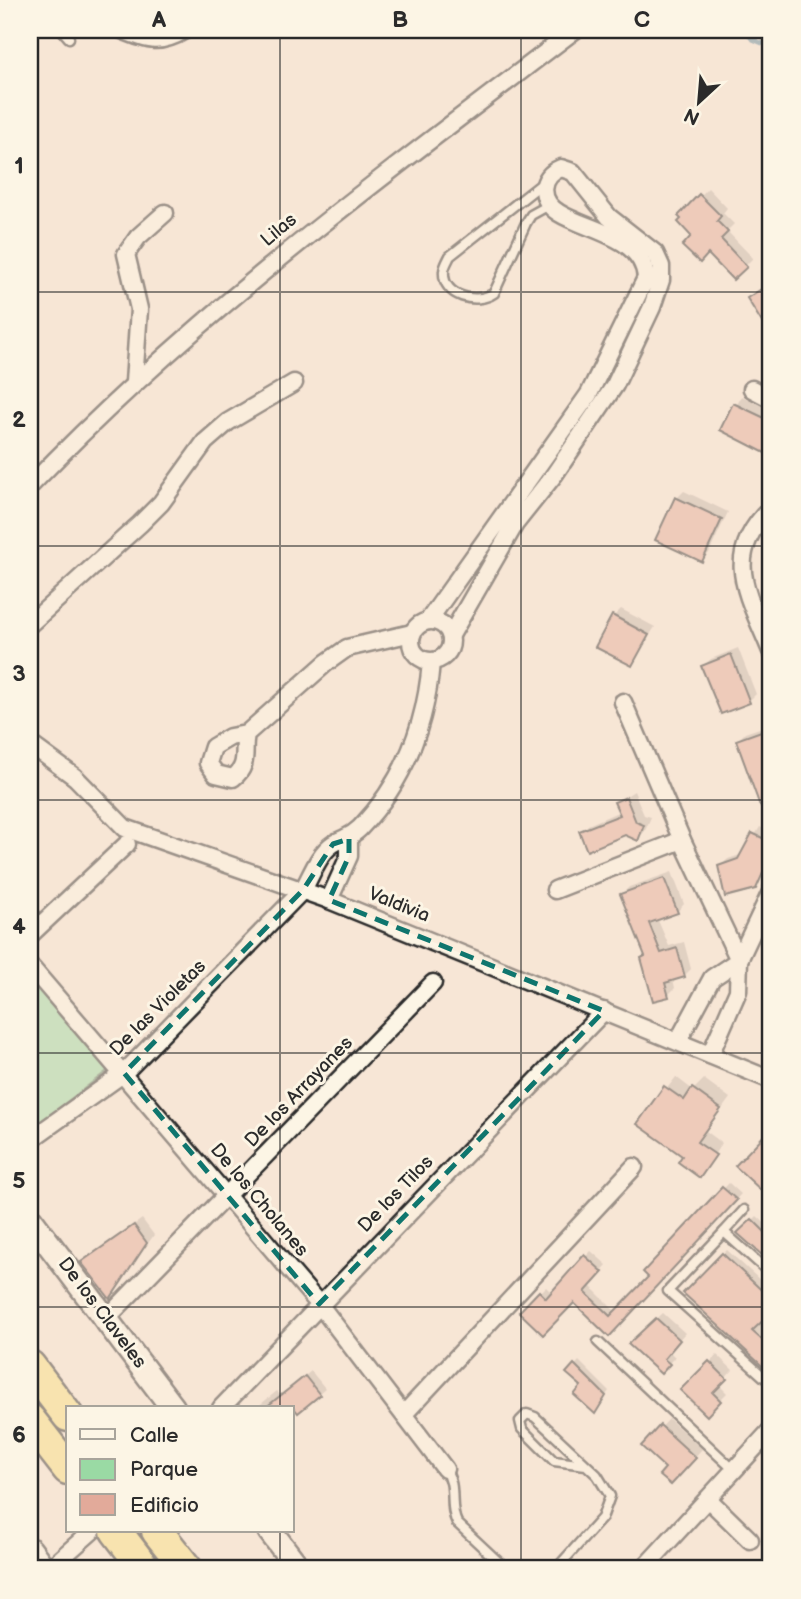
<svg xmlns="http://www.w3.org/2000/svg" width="801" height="1599" font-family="'Balsamiq Sans',sans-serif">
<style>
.green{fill:#9adaa4;stroke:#628268;stroke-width:2}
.shadow{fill:#0003}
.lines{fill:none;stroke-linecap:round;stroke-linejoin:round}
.stream{stroke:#60879a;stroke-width:4.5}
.building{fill:#e2aa9a;stroke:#2b2b2b;stroke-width:2}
.lane-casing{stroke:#2b2b2b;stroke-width:13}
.street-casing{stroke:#2b2b2b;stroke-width:21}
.secondary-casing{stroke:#2b2b2b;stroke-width:28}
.highway-casing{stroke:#2b2b2b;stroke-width:35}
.lane{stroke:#fcf5e5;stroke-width:8}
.street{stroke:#fcf5e5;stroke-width:16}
.secondary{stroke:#fcf5e5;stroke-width:23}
.highway{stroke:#f9e181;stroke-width:30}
.marked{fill:none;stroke:#0f766e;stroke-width:5;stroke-dasharray:14 9;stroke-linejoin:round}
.grid{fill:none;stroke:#2b2b2b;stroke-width:2;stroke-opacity:0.55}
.labels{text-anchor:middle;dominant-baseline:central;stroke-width:6;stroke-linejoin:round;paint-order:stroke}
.street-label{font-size:19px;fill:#2b2b2b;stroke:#fcf5e5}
.neatline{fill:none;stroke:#2b2b2b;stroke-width:2.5}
.grid-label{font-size:23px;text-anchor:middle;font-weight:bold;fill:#2b2b2b}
</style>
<rect width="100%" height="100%" fill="#f7e6d6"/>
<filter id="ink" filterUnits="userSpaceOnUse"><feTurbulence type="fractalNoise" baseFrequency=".0143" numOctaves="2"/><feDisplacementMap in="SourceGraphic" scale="14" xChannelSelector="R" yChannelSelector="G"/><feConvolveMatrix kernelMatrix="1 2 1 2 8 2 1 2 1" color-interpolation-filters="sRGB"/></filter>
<g filter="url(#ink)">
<polygon class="green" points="30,977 111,1068 30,1130"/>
<g class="shadow">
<polygon points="708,188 727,208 723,213 734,224 727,231 753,258 733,278 694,236 681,216"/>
<polygon points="771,282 771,326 768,328 750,298"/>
<polygon points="771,366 771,385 764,381"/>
<polygon points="742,396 771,411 770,453 722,429"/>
<polygon points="684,491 728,512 709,553 702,560 677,498"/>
<polygon points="771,537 771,567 764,545"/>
<polygon points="621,609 655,627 631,664 614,616"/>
<polygon points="738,648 756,694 749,701 703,666 711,659"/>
<polygon points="771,724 771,800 761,804 738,740 745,733"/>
<polygon points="634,791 644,815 651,817 645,831 638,839 625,834 581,832 588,825 620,811 617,802"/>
<polygon points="760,827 771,832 771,851 755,887 720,866 728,859 743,854"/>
<polygon points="672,872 684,904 677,912 657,918 669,946 684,942 691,969 684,976 673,979 675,988 668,995 643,958 646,954 622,894 629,887"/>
<polygon points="676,1077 693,1090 704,1079 730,1098 706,1131 722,1143 700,1175 685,1155 640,1123"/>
<polygon points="729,1183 741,1194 609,1335 574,1301 521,1312 546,1287 552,1293 591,1251 607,1265 589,1285 616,1312 650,1276 645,1272"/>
<polygon points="757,1216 771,1229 771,1261 740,1233"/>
<polygon points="142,1219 154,1235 110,1296 83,1262"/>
<polygon points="727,1250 771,1290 771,1371 685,1293"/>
<polygon points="663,1313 685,1333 669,1351 675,1357 667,1365 630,1344"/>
<polygon points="717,1355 733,1370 719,1385 727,1393 707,1413 683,1390"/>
<polygon points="579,1361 609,1391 595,1411 583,1386 568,1373"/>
<polygon points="311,1371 325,1388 292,1416 292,1408 256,1408 277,1391 281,1396"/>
<polygon points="669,1419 702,1449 671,1483 668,1468 644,1446"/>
</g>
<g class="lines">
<polyline class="stream" points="745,30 752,39 771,47"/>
</g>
<g class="building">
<polygon points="699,194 721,216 717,221 728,232 721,239 747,267 733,280 708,254 700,263 682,246 691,236 678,222 681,219 678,216"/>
<polygon points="771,283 771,337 747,298"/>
<polygon points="733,403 771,421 771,456 720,430"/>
<polygon points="675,497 722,519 702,562 655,540"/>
<polygon points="612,615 649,635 632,666 595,647"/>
<polygon points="731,654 750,703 721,714 701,666"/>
<polygon points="764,730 771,749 771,802 760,806 736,740"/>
<polygon points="626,797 636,822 644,825 638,841 625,835 587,851 579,831 620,815 614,802"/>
<polygon points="752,833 771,842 771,855 756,889 725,897 718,866 738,859"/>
<polygon points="664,878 678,913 649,923 661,953 677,948 685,977 665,983 669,997 653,1001 641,958 645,956 620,894"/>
<polygon points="664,1086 684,1100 692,1088 721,1109 697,1142 716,1155 700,1178 678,1162 682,1156 637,1124"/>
<polygon points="771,1128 771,1185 764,1193 735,1166"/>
<polygon points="722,1187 737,1200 609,1337 574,1303 543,1335 519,1312 539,1291 546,1298 584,1255 603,1272 585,1292 610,1316 648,1277 643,1272"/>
<polygon points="752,1219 771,1238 771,1263 737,1233"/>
<polygon points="134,1225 147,1243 110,1299 81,1262"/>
<polygon points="722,1253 771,1299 771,1313 752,1331 771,1348 771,1374 683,1293"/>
<polygon points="656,1318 680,1340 664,1359 670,1364 661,1374 628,1344"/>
<polygon points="709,1361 727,1379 713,1393 721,1401 707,1416 680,1390"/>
<polygon points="574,1364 606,1396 595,1414 574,1395 581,1386 566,1373"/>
<polygon points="305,1376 320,1395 298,1413 294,1408 265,1408"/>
<polygon points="660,1425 696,1458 671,1485 659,1475 665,1468 641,1446"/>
</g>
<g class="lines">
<defs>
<g id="lane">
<polyline points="62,30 69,38"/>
<path d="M544,182L450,256C448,260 444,267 444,271C442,297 477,305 494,293L526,223L531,215L549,205"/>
<polyline points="724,1232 744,1210"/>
<polyline points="598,1342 734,1470"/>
<polyline points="765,1378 668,1291 724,1232 771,1274"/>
<path d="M445,1469C458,1487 448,1505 457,1523L506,1569"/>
<polyline points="556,1569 602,1518 610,1496 597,1475 535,1417 527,1414 520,1421 522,1429 554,1461 586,1465"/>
</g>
<g id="street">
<path d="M122,30C148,41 160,45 185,30"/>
<polyline points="134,382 139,309 126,254 138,237 165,213"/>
<polyline points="752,389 771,399"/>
<path d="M30,486C195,314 386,174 575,30"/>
<path d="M771,508C720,557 749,596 771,651"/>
<path d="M428,621L589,394L646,278C643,236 588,231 559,213C539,201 539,177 561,168L573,172L609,217L655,253L661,266V280L652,307L615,385L554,475L515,524L451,635"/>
<circle cx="431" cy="641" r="20"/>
<polyline points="30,624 140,524 161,503 205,442 228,422 294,383"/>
<polyline points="623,702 682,840 739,960"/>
<path d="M246,734C242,751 250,765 233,778L216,774L208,763L213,747L230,737L246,734L326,663L347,648L412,633"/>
<polyline points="30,744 75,777 125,828 329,900 771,1080"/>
<polyline points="555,890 682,840"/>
<polyline points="329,900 349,856 349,839"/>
<polyline points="30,935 127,844"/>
<polyline points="30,966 319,1304 445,1469"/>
<polyline points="678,1041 712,978 739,960"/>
<polyline points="710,1055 738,991 739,960 771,892"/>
<path d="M30,1140L124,1073L303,890C311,876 319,853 333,844C344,837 349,839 360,828C404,782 426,725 431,662"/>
<polyline points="107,1318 433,983"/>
<polyline points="221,1408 604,1011"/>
<polyline points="404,1414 634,1167"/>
<polyline points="708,1499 750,1540"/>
<polyline points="49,1569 92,1531"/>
<polyline points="643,1569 771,1430"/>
</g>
<g id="secondary">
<polyline points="30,1219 173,1408"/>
<polyline points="270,1531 299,1569"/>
<polyline points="30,1550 44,1569"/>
</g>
<g id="highway">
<polyline points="30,1366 68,1416"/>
<polyline points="30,1420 68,1469"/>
<polyline points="116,1531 145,1569"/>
<polyline points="157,1531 187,1569"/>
</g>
</defs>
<use href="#lane" class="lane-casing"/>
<use href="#street" class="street-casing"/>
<use href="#secondary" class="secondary-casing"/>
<use href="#highway" class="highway-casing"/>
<use href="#lane" class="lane"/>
<use href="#street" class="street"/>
<use href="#secondary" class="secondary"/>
<use href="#highway" class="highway"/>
</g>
</g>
<path d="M0 0H801V1599H0ZM349,839V856L329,900L604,1011L319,1304L124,1073L303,890L333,844Z" fill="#f7e6d6" fill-opacity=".55" fill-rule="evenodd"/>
<path class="marked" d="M349,839V856L329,900L604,1011L319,1304L124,1073L303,890L333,844Z"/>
<path class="grid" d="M280,30V1408M521,30V1569M30,292H771M30,546H771M30,800H771M30,1053H771M30,1307H771M280,1531V1569"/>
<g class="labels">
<g class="street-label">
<text transform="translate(279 230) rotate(-40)">Lilas</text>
<text transform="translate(399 905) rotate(22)">Valdivia</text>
<text transform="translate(158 1008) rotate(-45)">De las Violetas</text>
<text transform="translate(299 1092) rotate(-46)">De los Arrayanes</text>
<text transform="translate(396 1194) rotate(-46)">De los Tilos</text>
<text transform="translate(259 1200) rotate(50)">De los Cholanes</text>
<text transform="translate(102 1313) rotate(53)">De los Claveles</text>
</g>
</g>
<rect width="801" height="1599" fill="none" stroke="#fcf5e5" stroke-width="77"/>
<rect x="66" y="1406" width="228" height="126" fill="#fcf5e5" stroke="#a8a49b" stroke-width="2"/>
<rect x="80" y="1429" width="35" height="10" fill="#fcf5e5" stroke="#a8a49b" stroke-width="2"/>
<text x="130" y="1442" font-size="21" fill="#2b2b2b">Calle</text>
<rect x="80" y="1459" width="35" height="21" fill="#9adaa4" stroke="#a8a49b" stroke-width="2"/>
<text x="130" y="1476" font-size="21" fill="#2b2b2b">Parque</text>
<rect x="80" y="1494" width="35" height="21" fill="#e2aa9a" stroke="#a8a49b" stroke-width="2"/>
<text x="130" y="1512" font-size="21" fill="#2b2b2b">Edificio</text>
<g transform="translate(699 102) rotate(206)" stroke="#fcf5e5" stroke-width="5" paint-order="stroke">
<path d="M0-5L12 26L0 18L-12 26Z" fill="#2b2b2b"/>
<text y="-10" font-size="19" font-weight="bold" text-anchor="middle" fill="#2b2b2b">N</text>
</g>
<rect x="38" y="38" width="724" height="1522" class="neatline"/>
<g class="grid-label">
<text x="159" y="27">A</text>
<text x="400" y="27">B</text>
<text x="642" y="27">C</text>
<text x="19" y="173">1</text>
<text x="19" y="427">2</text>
<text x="19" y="681">3</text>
<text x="19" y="934">4</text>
<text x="19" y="1188">5</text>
<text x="19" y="1442">6</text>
</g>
</svg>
